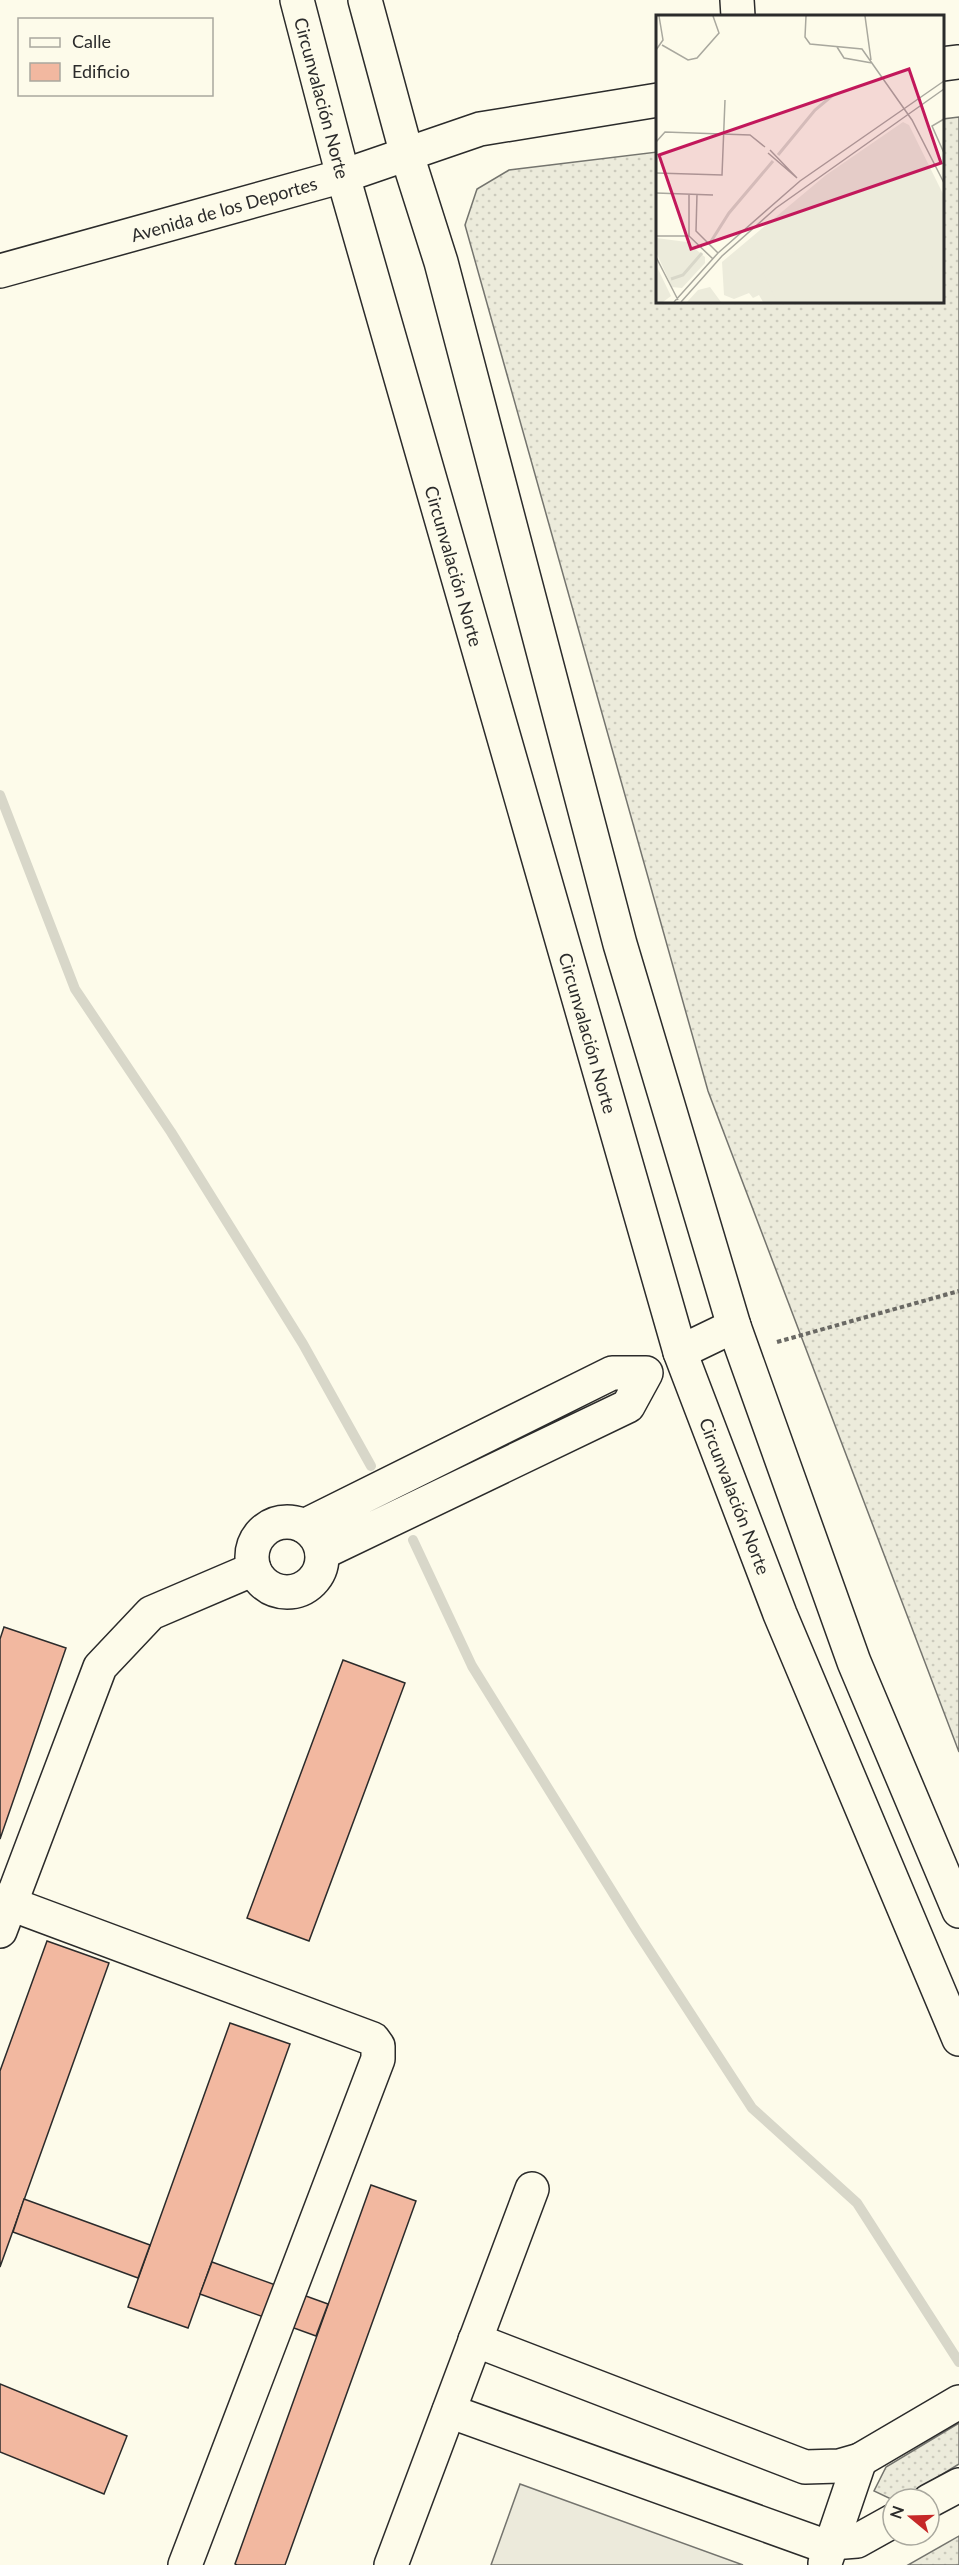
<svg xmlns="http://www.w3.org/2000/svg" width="959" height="2565" font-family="Lato,sans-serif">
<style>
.grass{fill:url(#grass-dots);stroke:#74746e;stroke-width:1.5}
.parking{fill:#eceadb;stroke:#74746e;stroke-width:1.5}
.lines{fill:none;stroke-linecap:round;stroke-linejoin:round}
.stream{stroke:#d8d7c9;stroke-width:10}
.building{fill:#f2b8a0;stroke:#2b2b2b;stroke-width:1.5}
.minor-casing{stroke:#2b2b2b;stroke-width:36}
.highway-casing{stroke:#2b2b2b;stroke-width:36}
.path{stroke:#6a6964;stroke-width:4;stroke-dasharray:4.5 3;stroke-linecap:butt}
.minor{stroke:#fdfbea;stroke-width:33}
.highway{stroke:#fdfbea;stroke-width:33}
.labels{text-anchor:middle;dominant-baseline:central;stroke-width:4.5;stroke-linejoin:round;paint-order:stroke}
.street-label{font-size:18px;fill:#2b2b2b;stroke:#fdfbea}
.inset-river{fill:none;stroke:#d8d7c9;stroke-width:3}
.inset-road{fill:none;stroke:#a9a89e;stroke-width:1.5}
.view{fill:#c2185b;fill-opacity:0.15;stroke:#c2185b;stroke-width:3}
.inset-edge{fill:none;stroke:#2b2b2b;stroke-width:3}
</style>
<defs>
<pattern id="grass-dots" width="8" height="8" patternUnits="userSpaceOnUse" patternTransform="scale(1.5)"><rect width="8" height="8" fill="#ecebdb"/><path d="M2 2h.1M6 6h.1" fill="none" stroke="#cbcabc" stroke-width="1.8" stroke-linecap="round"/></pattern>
</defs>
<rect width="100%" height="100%" fill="#fdfbea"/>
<g class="grass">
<polygon points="959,117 959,1752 708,1091 465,225 477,189 509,170 657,152 658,302 942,302 943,119"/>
<polygon points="959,2423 959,2464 902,2499 893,2500 874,2491 886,2467"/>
<polygon points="959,2536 959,2565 908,2565"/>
</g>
<polygon class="parking" points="520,2484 743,2565 491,2565"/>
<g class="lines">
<g class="stream">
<polyline points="0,795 75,989 171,1132 303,1344 371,1466"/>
<polyline points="413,1540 472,1666 636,1930 752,2108 857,2203 959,2362"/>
</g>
</g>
<g class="building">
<polygon points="4,1627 66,1648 0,1839 0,1639"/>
<polygon points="343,1660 405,1683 309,1941 247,1918"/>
<polygon points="47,1941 109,1963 0,2267 0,2071"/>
<polygon points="230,2023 290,2044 188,2328 128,2307"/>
<polygon points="371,2185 416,2201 285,2565 237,2565 235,2564"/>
<polygon points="24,2199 150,2245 138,2278 13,2232"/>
<polygon points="212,2262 328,2304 316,2336 200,2294"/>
<polygon points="0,2384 127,2436 104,2494 0,2452"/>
</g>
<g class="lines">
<defs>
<g id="minor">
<polyline points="737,0 738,16"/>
<polyline points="942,64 959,62"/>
<polyline points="0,271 343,176 480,129 658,100"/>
<circle cx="287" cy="1557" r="35"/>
<polyline points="304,1526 612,1373 646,1373 628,1406 322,1553"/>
<polyline points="0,1900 373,2039 378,2046 378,2059 185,2565"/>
<polyline points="0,1931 100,1667 151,1613 254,1569"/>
<polyline points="475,2340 805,2467 839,2466 860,2460 959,2402"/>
<polyline points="449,2411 819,2544 857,2541 893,2521"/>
<polyline points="929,2501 959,2485"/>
<polyline points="825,2563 860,2460"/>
<polyline points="391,2565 532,2189"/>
</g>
<g id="highway">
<polyline points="297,0 343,176 680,1352 780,1614 959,2039"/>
<polyline points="365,0 407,155 441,262 620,944 734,1326 854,1662 959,1911"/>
<polyline points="680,1352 734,1326"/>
</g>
</defs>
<use href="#minor" class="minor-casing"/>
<use href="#highway" class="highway-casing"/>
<polyline class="path" points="777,1342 959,1291"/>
<use href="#minor" class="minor"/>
<use href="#highway" class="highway"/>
</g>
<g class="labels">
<g class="street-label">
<text transform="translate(322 98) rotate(75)">Circunvalación Norte</text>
<text transform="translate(224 209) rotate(-16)">Avenida de los Deportes</text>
<text transform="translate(454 566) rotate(74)">Circunvalación Norte</text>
<text transform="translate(588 1033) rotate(74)">Circunvalación Norte</text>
<text transform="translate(735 1496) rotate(69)">Circunvalación Norte</text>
</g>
</g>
<g transform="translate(656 15)">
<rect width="288" height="288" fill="#fdfbea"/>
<path d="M247,107L253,110L288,181V287H107L103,280L97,283L93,278L78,284L68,280L66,247L170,160ZM0,223L31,227L49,242V248L26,273L16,272L0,237ZM54,272L65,287H31L42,275Z" fill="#ecebdb"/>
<path d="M261,224L288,273V285L282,287H240L222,248V241ZM135,227L160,280L144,287H121L100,243ZM0,250L15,281L7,287H0Z" fill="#ecebdb"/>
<path class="inset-river" d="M122,140L159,95L177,80M54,228L73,198L117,146M15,264L27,260L46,238"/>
<path class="inset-road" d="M150,1L149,22L154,29L206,34L256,105L288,168M209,1L215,45M6,30L32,45L41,43L63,18L57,1M181,32L188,43L216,48M0,35L7,25L3,1M288,104L276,111L288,138M0,127L9,117L94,120L109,132M112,138L141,163L114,135M0,158L66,160L69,85M0,178L57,180M33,179V221L57,244M41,179L40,216L62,238M0,221H33M0,242L22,285M18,287L62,238L144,166L288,66M25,287L66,241L120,193L288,74"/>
<path class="view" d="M253,54L285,148L35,234L3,140Z"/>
<rect width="288" height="288" class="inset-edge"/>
</g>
<rect x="18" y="18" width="195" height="78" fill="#fdfbea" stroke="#a9a89e" stroke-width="1.5"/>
<rect x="30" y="38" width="30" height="9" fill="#fdfbea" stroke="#a9a89e" stroke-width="1.5"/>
<text x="72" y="48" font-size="18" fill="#2b2b2b">Calle</text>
<rect x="30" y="63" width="30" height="18" fill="#f2b8a0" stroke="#a9a89e" stroke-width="1.5"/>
<text x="72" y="78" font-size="18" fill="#2b2b2b">Edificio</text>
<g transform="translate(911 2517) rotate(289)"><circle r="28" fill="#fdfbea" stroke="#a9a89e" stroke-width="1.5"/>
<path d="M0-4.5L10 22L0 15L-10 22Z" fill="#c62828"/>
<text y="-9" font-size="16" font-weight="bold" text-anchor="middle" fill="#2b2b2b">N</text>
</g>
</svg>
